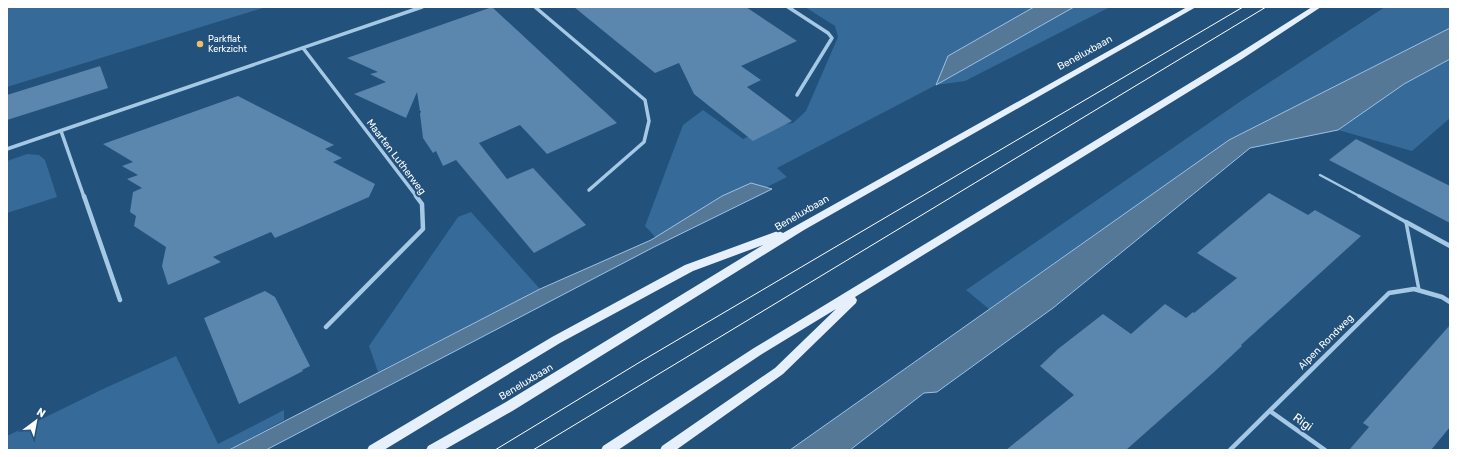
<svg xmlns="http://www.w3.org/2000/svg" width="1457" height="457" font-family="Rubik,sans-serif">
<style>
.green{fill:#366a98}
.water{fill:#567897;stroke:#99c3e6}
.building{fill:#5b86ad}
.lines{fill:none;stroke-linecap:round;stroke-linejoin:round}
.service-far1{stroke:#a5c8e5;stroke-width:2.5}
.service{stroke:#a5c8e5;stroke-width:3.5}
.minor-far1{stroke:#a5c8e5;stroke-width:3.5}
.minor{stroke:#a5c8e5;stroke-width:4.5}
.primary{fill:#e6f0fd;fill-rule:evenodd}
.tram{stroke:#fff;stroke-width:1}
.poi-dot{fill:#f0bd68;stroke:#22517b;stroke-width:1.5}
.labels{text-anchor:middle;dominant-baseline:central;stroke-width:4;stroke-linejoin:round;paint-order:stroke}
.far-poi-label{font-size:9px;fill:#fff;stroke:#22517b;text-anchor:start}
.street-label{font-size:10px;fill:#fff;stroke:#22517b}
.near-street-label{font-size:12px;fill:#fff;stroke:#22517b}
</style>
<rect width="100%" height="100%" fill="#22517b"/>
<g class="green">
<polygon points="7,7 266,7 7,87"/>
<polygon points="805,7 1034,7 948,56 936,85 1074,7 1110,7 965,81 936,85 777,168 787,177 659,241 645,226 683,125 703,110 743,139 775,123 784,124 793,123 806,111 838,37 835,26"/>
<polygon points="1385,7 1450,7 1450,28 1229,140 989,309 966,290 1241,101"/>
<polygon points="1450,59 1450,118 1412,151 1338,130 1404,84"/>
<polygon points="27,154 39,155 45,160 57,197 7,213 7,161"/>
<polygon points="471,212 540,289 378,372 369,346 458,217"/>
<polygon points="176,356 218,444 284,410 284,420 229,450 7,450 7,436 103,389"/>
</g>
<g class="water">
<polygon points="1034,7 1074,7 936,85 948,56"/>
<polygon points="1450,28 1450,59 1404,84 1338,130 1250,148 1053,308 937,392 924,393 850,450 790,450 1229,140"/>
<polygon points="751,183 772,189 654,247 266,450 229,450 540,289 651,240 722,196"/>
</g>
<g class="building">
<polygon points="492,7 617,123 547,154 520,125 479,143 507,179 533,168 586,225 534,253 456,160 443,166 436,151 433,153 423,138 420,114 421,111 420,111 417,92 406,118 354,94 386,82 370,74 378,72 347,58"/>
<polygon points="574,7 746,7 797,41 741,66 761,80 747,87 792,121 753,141 694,94 679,63 655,73"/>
<polygon points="100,66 108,88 7,120 7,95"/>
<polygon points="238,96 334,145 325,149 342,158 333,162 375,184 369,197 275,238 271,232 213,257 221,262 168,285 162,266 166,247 134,226 136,216 130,212 133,192 142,188 127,179 138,175 122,166 133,162 103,144"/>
<polygon points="1356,139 1450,186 1450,223 1329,160"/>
<polygon points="1269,193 1308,215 1315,210 1361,236 1241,345 1242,346 1213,373 1126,450 1006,450 1074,395 1040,366 1058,349 1103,314 1131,334 1165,304 1186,318 1193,312 1194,313 1237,278 1197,253"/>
<polygon points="265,291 275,297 310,366 302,370 303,371 239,404 204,318"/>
<polygon points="1450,325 1450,427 1431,450 1349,450 1369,427 1363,423"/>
</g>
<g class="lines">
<polyline class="service-far1" points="1320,175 1361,197"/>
<polyline class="service" points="1359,196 1406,222 1419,290"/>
<g class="minor-far1">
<polyline points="535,7 645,100 649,121 644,142 589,190"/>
<polyline points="788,7 828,33 832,38 797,95"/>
<polyline points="303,48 417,197"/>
<polyline points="61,131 84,197"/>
<polyline points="7,149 422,7"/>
</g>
<g class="minor">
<polyline points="84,196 120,300"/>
<polyline points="1406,222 1450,246"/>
<polyline points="326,327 423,229 422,204 416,196"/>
<polyline points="1270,411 1325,450"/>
<polyline points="1230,450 1389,293 1414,289 1442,297 1450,302"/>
</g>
<g class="primary">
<polygon points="1187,7 1196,7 804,230 514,410 444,450 426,450 428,446 506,402 763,245 693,271 560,343 384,450 367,450 369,446 552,337 685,265 775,232 779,231 783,233"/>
<polygon points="1312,7 1321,7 1242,59 855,297 857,300 856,303 783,374 676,450 660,450 662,446 775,368 836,309 762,354 618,450 601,450 603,446 754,348 1236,55"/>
</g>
<g class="tram">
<polyline points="495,450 640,362 1243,7"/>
<polyline points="533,450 1266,7"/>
</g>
</g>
<circle class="poi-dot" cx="200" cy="44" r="4"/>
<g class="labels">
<g class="far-poi-label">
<text x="208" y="39">Parkflat<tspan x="208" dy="10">Kerkzicht</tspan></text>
</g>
<g class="street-label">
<text transform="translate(1085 53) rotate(-29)">Beneluxbaan</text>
<text transform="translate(396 157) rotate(53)">Maarten Lutherweg</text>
<text transform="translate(802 213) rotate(-30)">Beneluxbaan</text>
<text transform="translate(1326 342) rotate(-45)">Alpen Rondweg</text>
<text transform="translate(526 382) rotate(-31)">Beneluxbaan</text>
</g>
<g class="near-street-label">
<text transform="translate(1303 422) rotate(35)">Rigi</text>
</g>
</g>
<rect width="1457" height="457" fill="none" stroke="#ffffff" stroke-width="16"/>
<g transform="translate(36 421) rotate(32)" stroke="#22517b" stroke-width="3" paint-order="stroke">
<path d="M0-3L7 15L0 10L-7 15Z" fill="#ffffff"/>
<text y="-6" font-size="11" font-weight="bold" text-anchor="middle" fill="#ffffff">N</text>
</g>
</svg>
